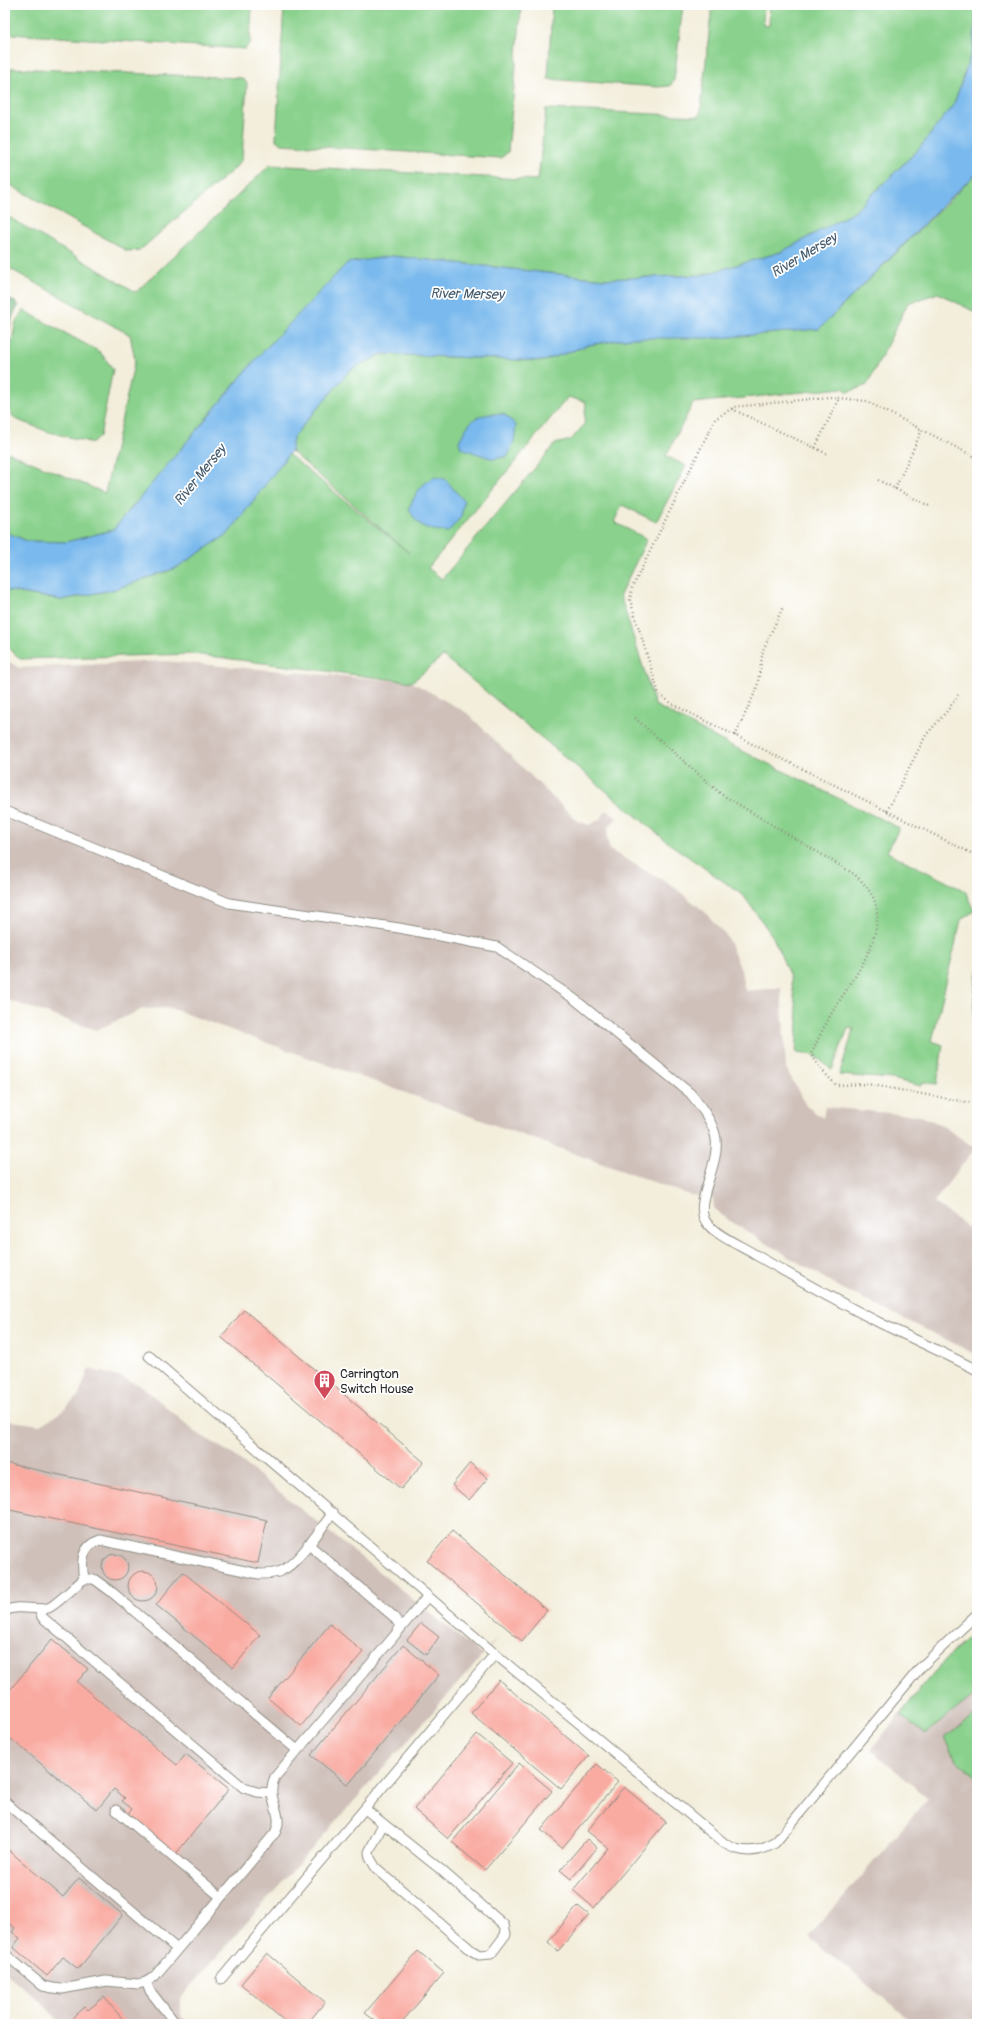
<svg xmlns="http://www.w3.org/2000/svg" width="982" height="2029" font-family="Pangolin,sans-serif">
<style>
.industrial{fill:#cfc0ba}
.green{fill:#89d18c;stroke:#5a7e5c;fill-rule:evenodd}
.forest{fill:#6eb378;stroke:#4c6f52}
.water{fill:#79b9ed;stroke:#52728c}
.building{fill:#f9aba2}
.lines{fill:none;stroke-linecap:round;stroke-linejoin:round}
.service-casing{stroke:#8f8c83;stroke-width:11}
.path{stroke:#8f8c83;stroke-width:2.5;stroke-dasharray:1 3;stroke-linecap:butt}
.service{stroke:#fff;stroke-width:9}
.labels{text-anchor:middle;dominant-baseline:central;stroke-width:3.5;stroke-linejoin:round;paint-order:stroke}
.poi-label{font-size:13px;fill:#2b2b2b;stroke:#fff;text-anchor:start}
.water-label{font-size:14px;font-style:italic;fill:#465d6f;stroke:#fff}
</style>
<rect width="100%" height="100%" fill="#fff"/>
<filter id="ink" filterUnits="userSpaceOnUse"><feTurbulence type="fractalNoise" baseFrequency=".025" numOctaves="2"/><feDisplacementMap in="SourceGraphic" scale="8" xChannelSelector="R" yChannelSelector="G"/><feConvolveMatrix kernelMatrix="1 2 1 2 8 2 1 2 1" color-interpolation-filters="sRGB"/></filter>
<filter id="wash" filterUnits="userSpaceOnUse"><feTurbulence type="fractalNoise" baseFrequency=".012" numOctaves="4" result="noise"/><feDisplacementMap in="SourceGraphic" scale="16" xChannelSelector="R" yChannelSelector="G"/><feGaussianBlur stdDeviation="0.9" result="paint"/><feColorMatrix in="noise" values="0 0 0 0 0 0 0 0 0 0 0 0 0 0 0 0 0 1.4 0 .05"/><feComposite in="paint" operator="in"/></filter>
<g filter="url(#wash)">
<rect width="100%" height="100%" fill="#f3eedb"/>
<g class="industrial">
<polygon points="5,651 8,661 19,668 163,661 412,682 467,713 577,821 589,825 599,820 607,810 617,818 608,828 607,839 610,850 674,887 704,911 727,937 741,970 745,991 781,988 786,1068 806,1106 823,1118 825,1107 921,1116 940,1124 975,1148 934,1202 977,1235 977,1355 841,1288 731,1222 714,1209 713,1198 692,1196 170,1008 143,1009 96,1030 5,999"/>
<polygon points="89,1369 123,1378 143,1387 194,1431 235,1456 481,1654 499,1637 181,1997 181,2016 189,2024 59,2024 49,2010 5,1972 5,1420 40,1425 61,1412 79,1395"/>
<polygon points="977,1630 977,1742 956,1760 977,1778 977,2024 915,2024 809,1937 928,1798 871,1750 925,1682 956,1647"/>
</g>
<g class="green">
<polygon points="5,5 252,5 250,42 245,49 11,34 5,31"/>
<polygon points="284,5 518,5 521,10 508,152 501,158 282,144 276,140"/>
<polygon points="552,5 683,5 674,80 670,86 658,87 548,79"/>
<polygon points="712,5 764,5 763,25 769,26 770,5 977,5 973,48 954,104 918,150 854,212 781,252 703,275 604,279 392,256 256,359 113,530 66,542 27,541 5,532 5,451 105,493 135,360 130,335 5,266 5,215 136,292 270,165 538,180 546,109 700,116"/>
<polygon points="11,68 242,78 247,83 242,159 234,169 140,250 127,251 10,185 6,178"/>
<path d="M977,173V313L938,293L908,303L867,385L848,392L843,388L693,403L666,456L686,466L656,522L622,505L614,522L647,539L620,595L655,705L716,738L899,828L887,852L965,891L974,911L961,920L932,1041L943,1045L937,1084L921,1082V1086L892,1079L839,1075L854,1029L848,1028L832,1070L814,1055L796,1053L798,1021L791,979L773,937L743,895L670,844L443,656L412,682L193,654L20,659L5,644V590L61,600L112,590L176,568L228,534L288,454L409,553L291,451L293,437L350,370L382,354L543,361L589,345L630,338L819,329ZM568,397L586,402L584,425L571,440L555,444L442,579L428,568Z"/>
<polygon points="23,310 100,352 113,369 100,436 93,443 49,432 15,419 8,409 5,375 16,321"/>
<polygon points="977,971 977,1041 974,1041 974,999"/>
<path d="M977,1630V1693L925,1734L900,1715C924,1684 947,1654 977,1630Z"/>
<polygon points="977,1713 977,1777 956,1760 945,1738"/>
</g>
<polygon class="forest" points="5,295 19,305 13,315 5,346"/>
<g class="water">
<polygon points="977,13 977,173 949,199 819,329 720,338 630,338 589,345 543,361 382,354 350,370 293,437 291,451 228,534 176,568 112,590 61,600 5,590 5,532 27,541 66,542 113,530 256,359 347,263 392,256 604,279 703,275 781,252 854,212 918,150 954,104 973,48"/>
<path d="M491,414H504L516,425L514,441L508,456L493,459L461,448L459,441C468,425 471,416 491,414Z"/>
<path d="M435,477L445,479L464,501L461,517L448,532C429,530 417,528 409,508C415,495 421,483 435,477Z"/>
</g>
<g id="blocks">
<g class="building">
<polygon points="244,1310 424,1462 401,1489 221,1337"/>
<polygon points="5,1463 267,1520 258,1563 5,1509"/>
<polygon points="470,1463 488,1478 469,1500 452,1485"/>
<polygon points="452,1531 547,1610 522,1641 427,1561"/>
<circle cx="115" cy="1567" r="13"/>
<circle cx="143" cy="1586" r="15"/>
<polygon points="183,1572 260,1635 233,1668 156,1605"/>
<polygon points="421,1623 439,1637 426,1655 407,1640"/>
<polygon points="330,1624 363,1652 301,1726 268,1698"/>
<polygon points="52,1639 88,1669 77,1682 177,1765 186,1754 229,1789 174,1856 126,1817 132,1809 122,1801 125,1798 114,1789 97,1810 5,1734 5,1696"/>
<polygon points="403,1645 439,1675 348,1785 311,1755"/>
<polygon points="499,1680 589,1756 561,1789 471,1713"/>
<polygon points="477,1734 512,1763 448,1839 414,1809"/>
<polygon points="519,1763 552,1791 485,1870 452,1842"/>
<polygon points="597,1764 618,1782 562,1848 541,1830"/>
<polygon points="624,1787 666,1822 594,1908 573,1890 608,1848 587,1831"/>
<polygon points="587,1839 597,1848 571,1879 560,1870"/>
<polygon points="5,1847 63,1897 79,1878 123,1915 78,1969 63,1957 47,1976 13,1947 20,1938 12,1932 15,1928 5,1920"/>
<polygon points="578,1906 589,1915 558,1951 548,1942"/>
<polygon points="418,1951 444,1973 400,2024 379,2024 365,2013"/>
<polygon points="267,1953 325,2002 307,2024 288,2024 241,1984"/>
<polygon points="104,1997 127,2024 69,2024 68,2022 85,2007 88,2010"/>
</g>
</g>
</g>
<g filter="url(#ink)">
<use href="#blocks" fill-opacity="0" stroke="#8f8c83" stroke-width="1"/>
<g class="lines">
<defs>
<g id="service">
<path d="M5,811L229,903L399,928L497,947L573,998L690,1093C700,1105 711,1119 715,1134C723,1162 692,1202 706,1222C715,1235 741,1246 754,1254C796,1278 839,1302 882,1324C914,1339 946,1354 977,1370"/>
<path d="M149,1356L495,1654L724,1843C741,1854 758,1853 775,1843L920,1668L977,1614"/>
<polyline points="308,1544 393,1616 399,1624 399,1630"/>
<path d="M84,1579C81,1562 81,1546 100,1540L259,1574C267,1574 274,1574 281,1571C300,1562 319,1530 333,1513"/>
<polyline points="39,1609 42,1617 244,1788 257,1792 271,1793"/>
<path d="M5,1611C19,1604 33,1611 48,1608C55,1606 76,1585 84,1579H94L113,1593L297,1750"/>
<polyline points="5,1802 177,1949"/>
<polyline points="365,1809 440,1869 504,1925 506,1934 491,1954 479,1955 471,1950 376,1868 370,1858 369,1852 383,1824"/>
<polyline points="116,1810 221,1897"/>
<path d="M5,1954L43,1986L53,1988L62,1989L106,1981L138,1984L146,1982L154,1977L275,1833C286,1814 264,1799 275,1777L428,1596"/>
<polyline points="221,1979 495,1654"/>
<polyline points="146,1982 150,1991 176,2024"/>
</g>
</defs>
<use href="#service" class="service-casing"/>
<g class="path">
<polyline points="732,409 815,448 839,398"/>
<polyline points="815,448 828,454"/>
<polyline points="977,458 866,401 830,397 734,407 715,419 632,588 630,600 659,694 672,704 977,856"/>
<polyline points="878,480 929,506"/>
<polyline points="895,489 922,430"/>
<path d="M635,718L721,794L854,874C865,884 876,896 877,912C879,948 851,981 833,1011C825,1024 818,1040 811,1054L820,1068L836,1085L867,1084L977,1104"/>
<polyline points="735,736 757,688 763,650 783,607"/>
<polyline points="887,811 926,735 948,710 958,695"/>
</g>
<use href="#service" class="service"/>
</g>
</g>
<defs>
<symbol id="building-pin" viewBox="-11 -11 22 30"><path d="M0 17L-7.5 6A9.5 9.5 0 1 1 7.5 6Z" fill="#d1495b" stroke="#fff"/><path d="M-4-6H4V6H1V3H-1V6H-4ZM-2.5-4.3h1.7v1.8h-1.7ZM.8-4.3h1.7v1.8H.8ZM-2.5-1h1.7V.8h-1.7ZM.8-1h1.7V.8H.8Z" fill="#fff"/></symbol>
</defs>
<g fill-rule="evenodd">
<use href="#building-pin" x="312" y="1368" width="25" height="34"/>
</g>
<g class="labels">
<g class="poi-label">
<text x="340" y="1374">Carrington<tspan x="340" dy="15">Switch House</tspan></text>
</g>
<g class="water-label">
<text transform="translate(804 255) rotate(-31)">River Mersey</text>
<text transform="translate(467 294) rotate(1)">River Mersey</text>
<text transform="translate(200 475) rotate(-51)">River Mersey</text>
</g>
</g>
<rect width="982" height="2029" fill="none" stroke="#fff" stroke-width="20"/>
</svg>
